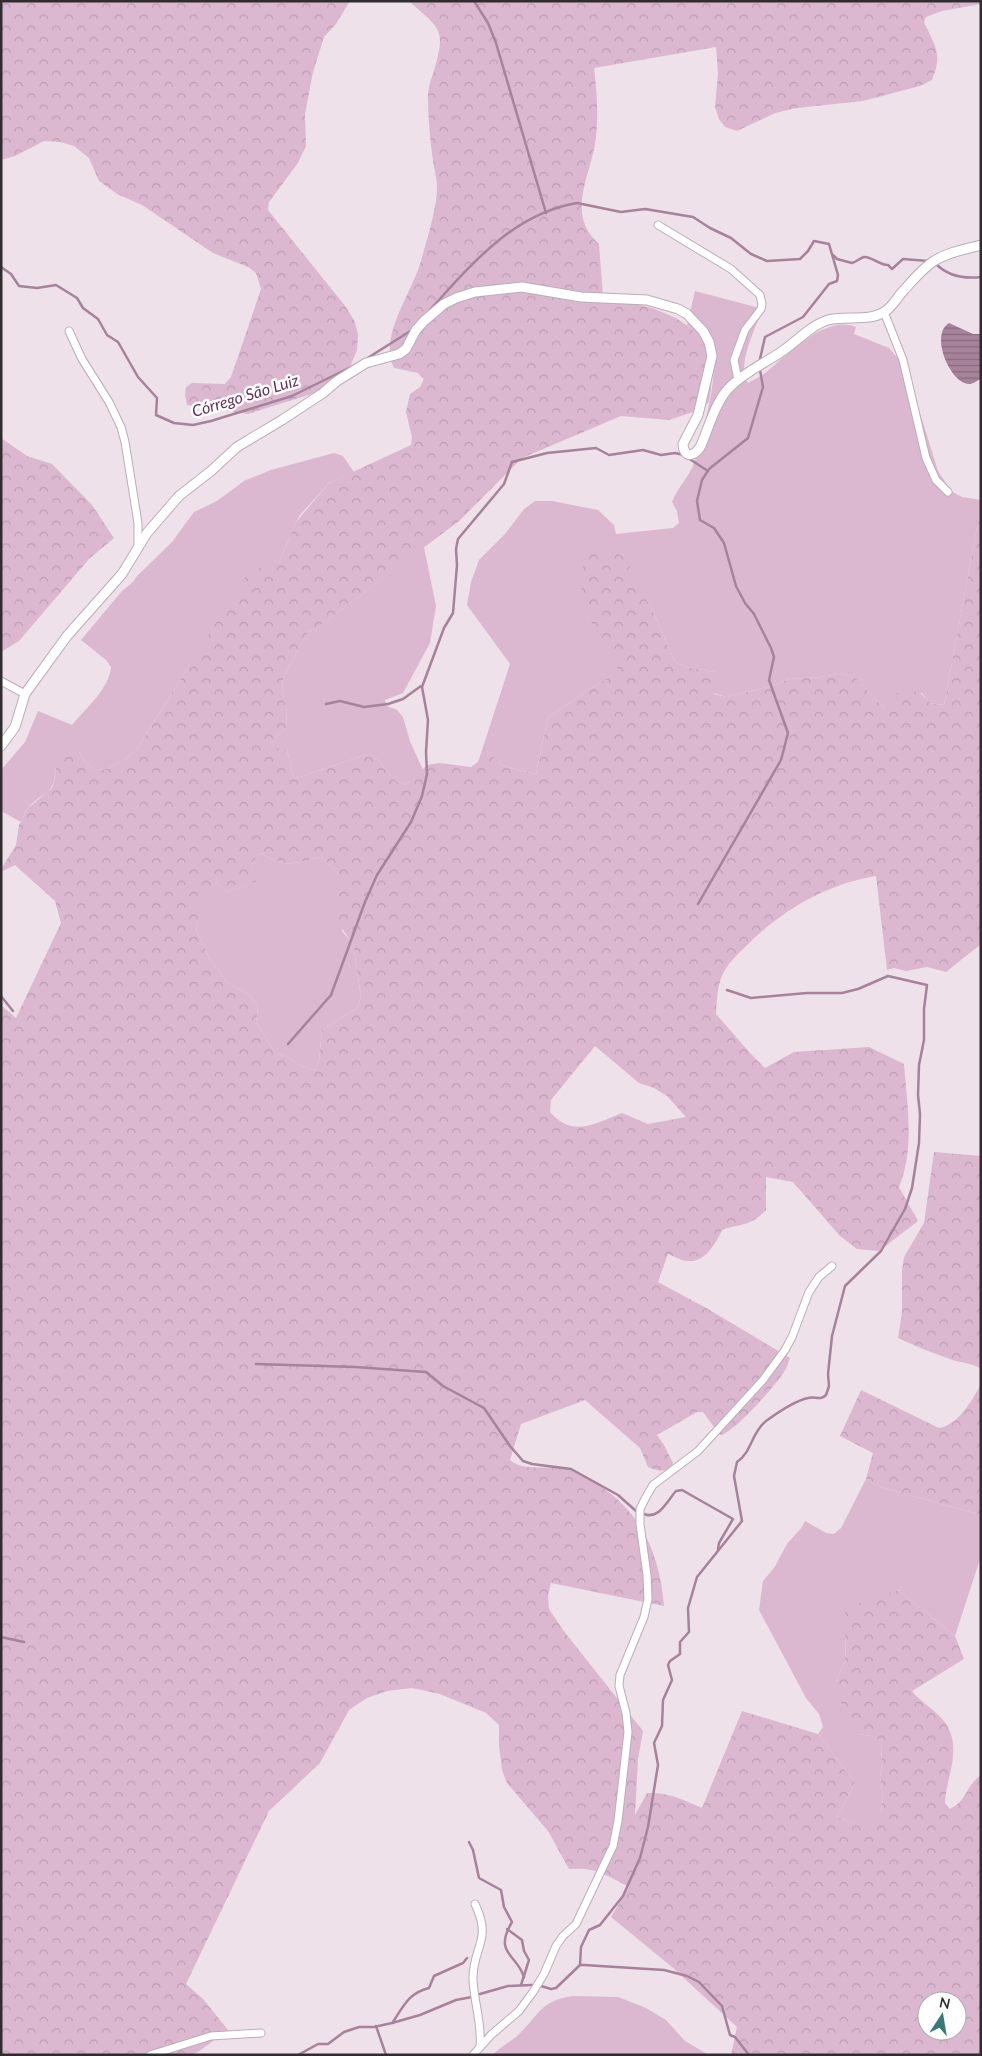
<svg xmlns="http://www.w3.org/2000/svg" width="982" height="2056" font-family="Lato,sans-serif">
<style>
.grass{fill:#dbb8d0}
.forest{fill:url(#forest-crowns);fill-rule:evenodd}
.water{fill:url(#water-rules)}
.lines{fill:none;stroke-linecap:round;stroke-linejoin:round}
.stream{stroke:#a6829b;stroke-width:2.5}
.minor-casing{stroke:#baaeb6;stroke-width:9}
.tertiary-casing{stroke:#baaeb6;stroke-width:11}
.minor{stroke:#fff;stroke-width:7}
.tertiary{stroke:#fff;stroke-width:9}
.labels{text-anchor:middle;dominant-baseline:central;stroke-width:5;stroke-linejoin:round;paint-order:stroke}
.water-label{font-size:16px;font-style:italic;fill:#613155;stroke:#fff}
</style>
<defs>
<pattern id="forest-crowns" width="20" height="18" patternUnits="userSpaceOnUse" patternTransform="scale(1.25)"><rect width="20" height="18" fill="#dbb8d0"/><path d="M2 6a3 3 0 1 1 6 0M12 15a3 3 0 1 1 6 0" fill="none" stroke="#bc9eb3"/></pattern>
<pattern id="water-rules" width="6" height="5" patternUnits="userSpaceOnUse" patternTransform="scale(1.25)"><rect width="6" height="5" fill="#a6829b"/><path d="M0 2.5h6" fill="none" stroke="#886b7f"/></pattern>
</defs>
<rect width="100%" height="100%" fill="#eee1ea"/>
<g class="grass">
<path d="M695,291L763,309C756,327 736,365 748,383C753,380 760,377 765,373C788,355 825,314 856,327L854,334L889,348L906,368L938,471L951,491L962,497L981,500V522H978L944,705L930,703L922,693L886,710L857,679L841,673L822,677L790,679L771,686L727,697L713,693L715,672L686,667L675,662L657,620L646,599L588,616L614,656L617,669L607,678L548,717L536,774L503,766L483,747L510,664L467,605L471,582L479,560L505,534L524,509L535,501H552L598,510L614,525L616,534L673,528L679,523L677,511L672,502C677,489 686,480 692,468C698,454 716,383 713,370C710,358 698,340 692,329L687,325Z"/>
<path d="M334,453L343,456L354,472L329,483L300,515L296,522L279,563L273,567H262L189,665L138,748L124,760L107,769L95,770L84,761L78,750L55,768C56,795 43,791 28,808C25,812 23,817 21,822L1,811V770L25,742L38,711L72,725C86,708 109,689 111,667L106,660L81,640L122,591L134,581L136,577L172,542L194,512L217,501L244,481L271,470Z"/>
<polygon points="424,547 436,606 430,643 403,693 385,700 387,706 397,710 403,717 410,741 423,770 406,785 396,781 377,759 365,755 294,779 287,750 274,749 272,740 286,728 287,712 282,691 283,678 308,632 317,628"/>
<path d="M261,853C287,869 294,863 321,857L339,874L342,931L353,944L361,997L357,1008L322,1030L319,1061L315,1070C301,1069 289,1056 275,1052L256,1023L258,1007L250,995L228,983L210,959L196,930L204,895L216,882L227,892L255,882L251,864Z"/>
<polygon points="866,1479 877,1486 981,1515 981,1556 955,1636 898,1590 847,1609 845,1662 836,1681 859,1734 871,1736 881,1741 882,1764 880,1777 883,1796 881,1813 867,1824 849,1822 837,1816 855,1783 818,1734 823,1727 819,1714 806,1698 759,1610 763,1581 774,1568 787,1544 802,1527 805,1521 826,1533 834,1534 841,1528"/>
<path d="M573,1996L618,1997L646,2008L666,2020L685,2041L709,2055H492C500,2047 509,2043 517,2036C540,2015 539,2001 573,1996Z"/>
</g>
<g class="forest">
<polygon points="1,1 350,1 336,24 324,37 313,72 305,114 306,146 298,163 269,202 268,210 346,307 355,322 358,335 357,350 350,367 321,391 248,414 187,405 185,395 186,387 192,383 225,384 231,377 261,289 256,273 248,267 213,253 142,205 117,194 99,181 89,158 74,146 60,142 44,141 15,156 1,160"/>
<path d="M409,1H981V4L942,11L926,17L924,22C935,47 943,53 932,80L920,86L863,101L797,108L775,113L737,131L725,127L719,119L715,107L718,73L716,47L594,68C597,92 599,119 595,144C589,180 566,214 599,244L603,296L652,308L676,318L692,329L709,354L713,371L709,402L699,410L669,420L621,416L522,458L459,521L317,628L308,632L283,678L282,691L287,712L286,728L272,740L274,748L287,750L294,779L365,755L377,759L396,781L406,785L427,765L440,763L471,767L478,762L483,747L503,766L536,774L548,717L607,678L617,669C612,649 598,636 589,618C578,598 581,577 585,556L602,551H613L625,558L657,620L675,662L686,667L715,672L718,680L714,694L727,697L771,686L790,679L822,677L841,673L857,679L885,709L891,694C911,691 917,686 930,703L944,705L978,522H981V944L946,972L927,967L906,971L894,968L887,970L876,876C826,884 781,911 746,946C738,954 726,965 722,976C717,986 717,1002 716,1014L750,1053L765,1068L794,1052L869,1047L904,1064C907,1104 915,1149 899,1187L918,1221L879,1251L857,1249L840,1236L793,1182L766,1177V1210C750,1227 742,1223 722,1230C716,1243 705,1263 688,1261C681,1261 674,1256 668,1254L658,1282L708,1309L790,1358C788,1363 787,1368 784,1372C776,1385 733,1434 720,1435L703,1412H697L657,1435L664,1445L673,1463C668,1474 657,1471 648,1467L640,1448L585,1400L521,1424L510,1460C524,1472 548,1465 565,1469C578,1471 590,1479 600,1486C643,1514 660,1557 664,1606L551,1583L548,1595L549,1609L563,1630L643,1731L638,1759L635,1815L647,1793C668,1792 684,1800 702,1808L742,1711L818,1734L855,1783L837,1816L849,1822L867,1823L881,1813L883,1796L880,1777L882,1764L881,1741L871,1736L859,1734L848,1726L842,1706L836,1681L845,1662L846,1642L843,1616L847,1609L856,1604L898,1590L955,1636L964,1659L912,1691C922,1704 940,1712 948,1727C961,1752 946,1778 945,1803L950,1809C968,1800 966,1785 981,1775V2055H731L737,2027L672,1967L611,1917L629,1887C606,1875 596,1867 569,1869L548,1831L507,1783L502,1770L499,1746V1725L486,1713L440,1694L412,1688L387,1691L367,1698L349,1710L320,1763L269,1811L186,1984L203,1999L228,2030L198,2052L190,2055H1V1005L16,1018L61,923L55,901L15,865L1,872V869L16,845L19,825L28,808L52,788L55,778L56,757L68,747L78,750L84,761L95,770L107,769L124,760L138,748L189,665L246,576C258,564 266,569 279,563L296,522L329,483L411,445L412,437L406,412L410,394L420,387L424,379L418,373L394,368C378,338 411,294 420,264C426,244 437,208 437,187C437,178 434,169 433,161C430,139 428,118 428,97C428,88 431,79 434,71C446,28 441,30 409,1ZM261,853C287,869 294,863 321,857L339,874L335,919L353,944L361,997L357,1008L322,1030L319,1061L315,1070C301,1069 289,1056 275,1052L256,1023L258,1007L250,995L228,983L210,959L196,930L205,895L216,882L227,892L256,882L251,864ZM595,1046L639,1083L654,1088L667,1096L686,1117L648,1124L622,1113C594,1124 573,1138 550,1112L551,1100ZM927,2001H957V2031H927Z"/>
<polygon points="1,438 27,456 52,464 92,505 114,538 89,559 19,641 1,652"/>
<path d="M934,1152L981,1156V1369C973,1363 960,1363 950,1359C932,1353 915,1346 898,1338L902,1312V1271L904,1257L924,1223Z"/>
<path d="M981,1384V1515L877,1486L866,1479L873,1453L840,1436L861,1390L939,1428C958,1425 972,1401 981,1384Z"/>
</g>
<path class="water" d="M949,323L973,334H981V379C978,380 973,384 970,384C951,385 929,335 949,323Z"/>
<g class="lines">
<g class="stream">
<polyline points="474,1 488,23 496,43 546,213"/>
<path d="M833,255L837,259L852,263C856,262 860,258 864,257C871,256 879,265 888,265L892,269L903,259L928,261"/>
<path d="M936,264C948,276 964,279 981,277"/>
<polyline points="1,267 11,274 19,286 37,288 56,285 77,298 83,308 98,319 107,335 118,342 138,377 157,398 156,415 174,423 193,425 211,421 292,396 357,364"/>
<path d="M429,311C471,265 512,214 577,203L621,212L645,209L693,217L710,228L731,238L751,254L767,261L800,259L808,251L814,241L829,244L838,275L837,281L829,284L803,317L765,337L760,359"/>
<polyline points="366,359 412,330"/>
<polyline points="688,458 708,471"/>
<polyline points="326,704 340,701 364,707 388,704 403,699 421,686"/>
<polyline points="698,904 781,760 788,733 769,680 774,657 771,648 754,614 745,603 736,586 724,543 714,528 700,520 697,501 702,480 709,469 748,438 763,387 760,370"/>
<polyline points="1,996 13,1011"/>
<polyline points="288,1044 331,995 365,902 377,875 411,822 422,796 427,774 426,752 428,720 422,687 444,628 453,613 457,565 456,549 458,539 504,484 512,462 547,453 596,448 609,455 643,450 661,455 675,453 684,455"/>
<polyline points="256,1364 355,1367 426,1372 443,1386 484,1408 510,1446 523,1461 532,1464 571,1469 618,1495 636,1511"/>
<path d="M644,1514C659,1520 667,1501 676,1491L682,1490L733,1519L719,1543L718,1549"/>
<polyline points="1,1637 24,1642"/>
<path d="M469,1842L473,1850L479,1878L501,1890L504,1907L512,1922C493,1954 517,1954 524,1977"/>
<polyline points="507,1929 522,1940 524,1951 529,1960 521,1985"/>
<path d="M580,1965L581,1947L589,1930L600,1925L623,1896L640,1858L648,1827L658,1765L654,1743L662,1726L663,1700L672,1680L668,1665L670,1661L680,1654V1642L689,1632L688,1608L697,1577L742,1521L734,1476L737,1462C752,1452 751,1433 766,1421C777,1413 794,1401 808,1398C815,1396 820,1401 826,1395L829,1386L828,1374L832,1336L845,1286L881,1251L905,1209L912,1188L919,1143L920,1114L918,1095L919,1065L924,1040V1009L927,985L888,976L858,989L842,993H807L751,998L727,990"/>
<polyline points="541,1986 551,1989 556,1988 580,1965 584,1965 664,1970 687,1976 699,1982 722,2006 730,2035 735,2037 749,2055"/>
<polyline points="480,1994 508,1986 532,1985"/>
<path d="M393,2022C404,2005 409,1993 429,1988L434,1976L463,1963L467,1958"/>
<polyline points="376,2026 386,2055"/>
<polyline points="298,2055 318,2044 328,2044 344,2032 359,2027 374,2027 392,2023 420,2015 456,2000 472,1997"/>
</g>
<defs>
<g id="minor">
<polyline points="658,225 731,269 760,295 762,304 761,309 745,330 734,360 738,380"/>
<polyline points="884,312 903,360 926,458 936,480 948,492"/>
<polyline points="69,331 82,359 109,402 121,427 125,442 138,523 138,546"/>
<polyline points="1,681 25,694"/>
<path d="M475,1904C493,1941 472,1947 473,1980C474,2002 482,2023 480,2046"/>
<polyline points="150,2055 211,2036 261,2033"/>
<polyline points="473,2055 491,2035 519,2011 533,1992 544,1974 556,1946 563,1936 576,1924 613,1846 618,1821 628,1732 626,1713 619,1686 620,1675 644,1617 648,1599 647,1575 640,1524 640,1509 646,1497 653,1485 698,1451 763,1380 785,1350 792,1337 809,1292 819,1277 832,1266"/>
</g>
<path id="tertiary" d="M1,746L15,727L25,694L30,687L67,636L122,574L147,533L179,496L211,471L237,447L282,420L323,393L337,381L366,363L399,354L406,349L416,330L424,321L444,304L456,298L475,292L522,287L581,297L647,300L678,309L687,314L703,331L709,342L712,356L698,415L683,444C684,461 698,455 702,443C710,424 716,400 731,386C745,372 765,363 781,352C796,342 811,325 828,320C846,315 868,322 884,312C892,308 898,296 904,290C913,280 923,268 934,261C948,252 966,249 981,245"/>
</defs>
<use href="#minor" class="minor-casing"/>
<use href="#tertiary" class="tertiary-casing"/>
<use href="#minor" class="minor"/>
<use href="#tertiary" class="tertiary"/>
</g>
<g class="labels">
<g class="water-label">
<text transform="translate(245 395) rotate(-17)">Córrego São Luiz</text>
</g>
</g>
<rect width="982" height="2056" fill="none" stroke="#312c2f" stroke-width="5"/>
<g transform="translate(942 2016) rotate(12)"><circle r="24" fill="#ffffff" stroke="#adabac"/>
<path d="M0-4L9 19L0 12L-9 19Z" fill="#357c74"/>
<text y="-8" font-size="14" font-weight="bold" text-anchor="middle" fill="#312c2f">N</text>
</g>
</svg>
